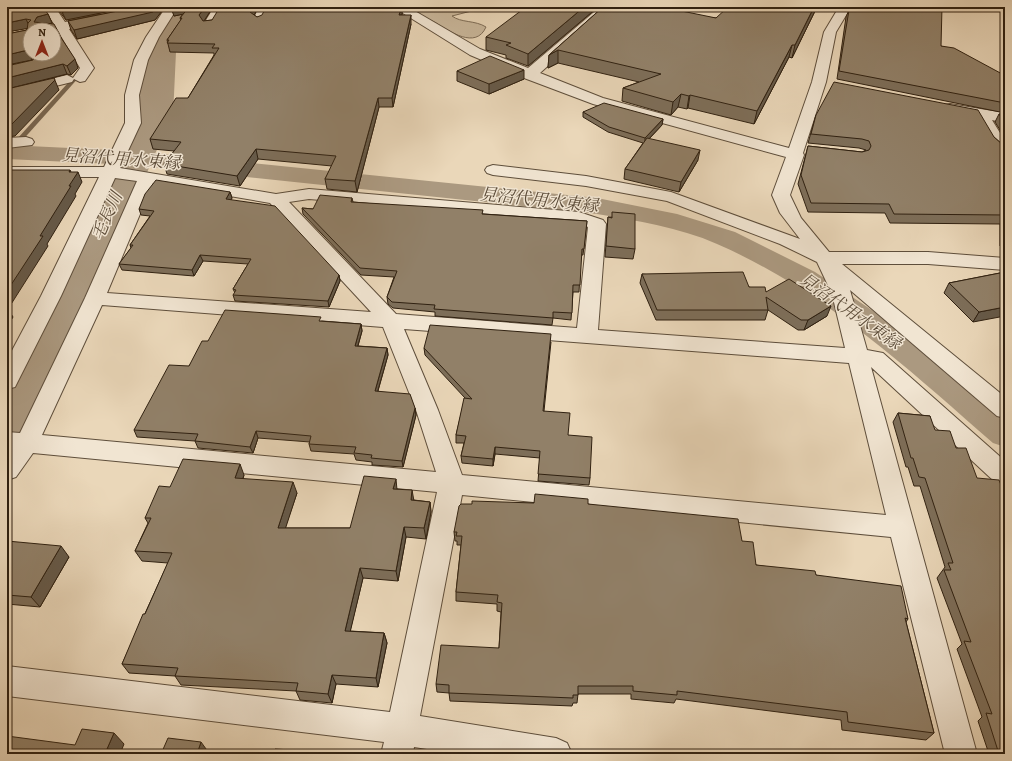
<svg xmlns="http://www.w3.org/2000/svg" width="1012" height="761" font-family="Alegreya,'Noto Serif JP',serif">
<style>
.green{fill:#cab89c;stroke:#7d6c56}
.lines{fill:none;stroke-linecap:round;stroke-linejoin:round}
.stream{fill:#7a6954;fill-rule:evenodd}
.canal{fill:#ab9980;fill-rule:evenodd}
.river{fill:#ab9980;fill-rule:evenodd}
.minor-casing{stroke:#5e4e3b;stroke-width:2}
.minor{fill:#f1e5d2;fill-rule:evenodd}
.wall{fill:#7d6e59;stroke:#302111;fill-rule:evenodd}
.shaded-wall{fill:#665a49;stroke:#302111}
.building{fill:#918068;stroke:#302111}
.labels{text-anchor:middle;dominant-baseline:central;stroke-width:3;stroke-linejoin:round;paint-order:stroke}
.water-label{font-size:17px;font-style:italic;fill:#5b4b38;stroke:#f1e5d2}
</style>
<rect width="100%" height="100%" fill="#ead7b9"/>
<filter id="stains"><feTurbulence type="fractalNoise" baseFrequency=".005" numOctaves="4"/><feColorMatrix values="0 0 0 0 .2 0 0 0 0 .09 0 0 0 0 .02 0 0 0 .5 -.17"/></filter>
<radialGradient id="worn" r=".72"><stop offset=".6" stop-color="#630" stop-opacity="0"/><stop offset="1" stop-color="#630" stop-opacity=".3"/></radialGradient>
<path class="green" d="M418,7H503L495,10L479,9L452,16C461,23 475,20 486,27C476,50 449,31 436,23C429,19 423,17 417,11Z"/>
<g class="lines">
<polygon class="stream" points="79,72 81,73 81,75 11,153 7,153 7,150 77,73"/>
<path class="canal" d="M7,145L133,151L597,198L677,214L735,232L815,272L900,329L1005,415V447L993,443C907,368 823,290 717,244C679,227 637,221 597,214L133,165L7,159Z"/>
<polygon class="river" points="173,7 203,7 176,52 173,116 153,158 75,350 27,436 7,443 7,374 24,347 113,158 135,116 142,52"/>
<defs>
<g id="minor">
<polygon points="43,7 55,7 65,22 98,15 102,16 104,19 102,22 69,29 94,68 85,81 80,82 74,79 72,82 7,98 7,90 67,75 73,78 80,68 58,31 39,30 41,27 54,24"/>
<path d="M166,7H178L159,37L148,60L139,95L141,123L120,168L276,194L309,189L579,212L603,220L606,224L598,330L845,348L832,294L817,262L780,244L667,201L586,186L493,175L487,173L485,170L487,167L493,165L586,176L671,192L800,239L780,213L772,195L786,157L593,104L524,78L470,55L393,7H408L480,49L528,68L600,7H613L540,73L603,98L789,148L812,82L824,32L839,7H851L836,32L826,82L803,153L804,155L790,195L801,218L829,252H928L1005,258V270L928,264H842L1005,397V418L997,416L850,290L867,350L883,353L1005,461V486L996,483L871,367L977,754H945L891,537L462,495L420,716L556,738L567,743L572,754H459L414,747L413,754H381L384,742L7,696V666L390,712L437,492L33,453L16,477L7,480V432L20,433L85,298L137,181L115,178L61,296L18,381L15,387L7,389V360L41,296L99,177H7V167H104L125,123V95L134,60L146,37ZM153,183L270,203L371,312L107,293ZM309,199L576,222L588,227L577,328L396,314L289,202ZM102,305L383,327L416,410L436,472L42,435ZM404,329L849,363L886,515L462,475L438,410Z"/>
<polygon points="214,7 226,7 213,28 205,28 203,25"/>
<polygon points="259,7 271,7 263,23 259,24 253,20"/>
<path d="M950,104L1005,113V123L992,120L1005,141V155C990,151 982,130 975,117L945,111L943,108L945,105Z"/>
<polygon points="26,137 32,139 34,142 32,145 7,148 7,138"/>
</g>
</defs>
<use href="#minor" class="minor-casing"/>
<use href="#minor" class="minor"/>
</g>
<g class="wall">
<polygon points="56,7 131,7 66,20"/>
<polygon points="138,7 165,7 155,20 77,39 71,30 68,21"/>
<polygon points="172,7 213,7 204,21 212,20 258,7 254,15 257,17 402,7 402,15 411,24 393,107 379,107 357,192 327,189 325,179 332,166 258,159 240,186 167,174 164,164 174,151 153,149 150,139 188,98 214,55 214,53 170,52 167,40 181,20 180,18 183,14 174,16"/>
<polygon points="598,7 528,66 506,58 506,55 486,50 486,37"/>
<polygon points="603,7 716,18 817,7 792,58 789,57 754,124 688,108 687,109 678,107 671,115 622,101 623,88 639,82 558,63 548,68 549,55"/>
<polygon points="849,10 941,46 1005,78 1005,113 837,79 846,17"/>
<path d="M7,11L48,14L52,23H50L59,33L62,40L78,68L71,75L67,74L7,89L34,60H32L7,65V34L27,30V28L7,32ZM30,30L54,54H30Z"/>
<polygon points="457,71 524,79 489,94 457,81"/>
<polygon points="583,112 663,119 662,125 649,139 698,160 679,192 624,179 625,169 643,143 608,132 583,117"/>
<polygon points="999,114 1005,115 1005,138 995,122"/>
<polygon points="816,115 994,137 1003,145 1005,146 1005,247 1000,246 1000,224 890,223 885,213 808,212 798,184 808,146 862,152 866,150 859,148 808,143"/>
<polygon points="230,192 232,198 231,200 339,275 340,281 329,307 235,301 233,295 235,293 233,289 248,264 203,261 194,276 122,270 119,264 131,248 130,245 150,216 141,215 139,209"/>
<polygon points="352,198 353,202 484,214 587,221 583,255 581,255 579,292 573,292 571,320 553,318 552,325 435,316 435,312 393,308 388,304 387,297 394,277 361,275 303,214 302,208 313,209"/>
<polygon points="608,217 612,217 635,249 633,259 605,257"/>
<polygon points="1005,272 973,322 944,293 949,283"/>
<polygon points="642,274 749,287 766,292 827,316 804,330 798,330 768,310 765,320 656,320 640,283"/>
<polygon points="322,321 361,324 362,331 358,346 387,348 388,355 378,391 415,408 416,415 403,467 372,465 372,462 356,460 354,454 311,451 309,444 310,442 258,438 253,453 198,448 195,441 137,437 134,430 189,366 208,341"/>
<polygon points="551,342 544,411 568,435 590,478 589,485 538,481 540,458 495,454 493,466 462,463 461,456 464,443 456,443 456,435 465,398 425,355 424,348"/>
<polygon points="898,413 930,416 1005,754 989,754 978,721 982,717 957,649 962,644 937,578 945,567 920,486 914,486 908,467 906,467 893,422"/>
<polygon points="244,475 243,479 297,493 285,528 350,528 397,489 414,500 430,502 431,512 426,539 406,537 398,581 363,578 350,631 384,633 387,643 378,687 336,684 332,703 300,700 296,691 181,685 175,676 129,673 122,664 168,563 142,561 135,551 148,523 145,518 170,487"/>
<polygon points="534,503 588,504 742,541 756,565 816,575 908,619 906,622 934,733 926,740 842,730 841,720 676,699 674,703 631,699 631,694 578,694 577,703 573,703 572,706 450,701 449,693 437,692 436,684 499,648 501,612 497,611 497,604 456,601 456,592 461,545 457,545 457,541 455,541 454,532 472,504"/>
<polygon points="7,541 69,557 40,607 7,604"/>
</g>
<g class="shaded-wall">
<polygon points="7,7 21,7 7,9"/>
<polygon points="85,7 131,7 66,20 62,12"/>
<polygon points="156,7 165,7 155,20 77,39 74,30"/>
<polygon points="174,7 193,7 194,12 174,16 171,8"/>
<polygon points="205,7 213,7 202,24 199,15"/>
<polygon points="252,7 258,7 252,20 250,12"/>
<polygon points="402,7 402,15 399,15"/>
<polygon points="584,7 598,7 528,66 528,54"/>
<polygon points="814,7 817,7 792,58 795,45"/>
<polygon points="48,14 52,23 41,26 34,22 37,17"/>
<polygon points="411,15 411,24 393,107 392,98"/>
<polygon points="26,19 30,28 7,32 7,23"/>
<polygon points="792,45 789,57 754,124 757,111"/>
<polygon points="28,50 32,60 7,65 7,55"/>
<polygon points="558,50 558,63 548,68 549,55"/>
<polygon points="75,59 78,68 71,75 67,66"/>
<polygon points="63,64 67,74 7,89 7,78"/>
<polygon points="524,70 524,79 489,94 489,84"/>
<polygon points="54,78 59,90 15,136 7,137 7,127"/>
<polygon points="681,94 678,107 671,115 673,102"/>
<polygon points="690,95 688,108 687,109 689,96"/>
<polygon points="378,98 379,107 357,192 355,181"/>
<polygon points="663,119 662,125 645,143 645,138"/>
<polygon points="256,149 258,159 240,186 237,176"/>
<polygon points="700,150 698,160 679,192 681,182"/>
<polygon points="70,170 74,178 78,172 82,182 75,194 76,196 47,244 48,246 8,309 13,317 7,327 7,291 69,186 69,172"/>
<polygon points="230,192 232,198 227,205 226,199"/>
<polygon points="200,255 203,261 194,276 192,270"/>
<polygon points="339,275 340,281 329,307 328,301"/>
<polygon points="831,306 827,316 804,330 808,320"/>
<polygon points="1005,307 1005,316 973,322 979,312"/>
<polygon points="361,324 362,331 356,352 355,346"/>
<polygon points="387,348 388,355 376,397 375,391"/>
<polygon points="415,408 416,415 403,467 402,461"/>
<polygon points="256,431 258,438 253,453 250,447"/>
<polygon points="495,447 495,454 493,466 493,459"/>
<polygon points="240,464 244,475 239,489 235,478"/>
<polygon points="396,479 397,490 393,489"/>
<polygon points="293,482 297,493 282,539 278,528"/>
<polygon points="412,490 414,501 411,500"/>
<polygon points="430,502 431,512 426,539 424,528"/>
<polygon points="404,527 406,537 398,581 396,571"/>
<polygon points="61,546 69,557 40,607 31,597"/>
<polygon points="360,568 363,578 348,641 345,631"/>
<polygon points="384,633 387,643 378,687 376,678"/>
<polygon points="332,675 336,684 332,703 328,694"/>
<polygon points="114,733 124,744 120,754 107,749"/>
<polygon points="201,742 209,753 209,754 197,754"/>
</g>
<g class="building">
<polygon points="28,7 43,7 48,14 37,17 34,22 54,24 59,33 58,33 75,59 67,66 63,64 7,78 7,66 33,60 36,57 35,54 54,54 54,30 30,30 30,51 28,50 7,55 7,34 27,30 28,23 31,20 26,19 7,23 7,11"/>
<polygon points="59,7 85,7 62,12"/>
<polygon points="138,7 156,7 153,12 74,30 68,21"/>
<polygon points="189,7 205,7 199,15 203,21 212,20 220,7 252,7 250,12 257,17 262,15 266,7 402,7 399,15 411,15 392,98 378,98 355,181 325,179 336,156 256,149 237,176 164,164 181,142 150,139 176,98 188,98 219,48 212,48 215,44 167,43 169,40 167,40 182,18 180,18"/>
<polygon points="526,7 584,7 528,54 506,45 511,43 486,37"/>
<polygon points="603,7 662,7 716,18 728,7 814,7 795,45 792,45 757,111 690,95 689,96 681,94 673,102 623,88 661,74 558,50 549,55"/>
<polygon points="850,7 942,7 941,46 954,48 1004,75 1005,78 1005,103 839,71 849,10"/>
<polygon points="490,56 524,70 489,84 457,71"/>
<polygon points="54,78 55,80 10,126 7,127 7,89"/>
<polygon points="834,82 978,110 994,137 1003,145 1005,146 1005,217 1005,215 894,214 889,204 811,203 801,175 808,146 862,152 869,150 871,146 869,141 862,139 811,134 816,115"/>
<polygon points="604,103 663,119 645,138 609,127 583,112"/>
<polygon points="999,114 1005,115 1005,123"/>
<polygon points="647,138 700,150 681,182 625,169"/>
<polygon points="7,170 70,170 69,172 78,172 69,186 71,186 40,236 43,236 7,291"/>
<polygon points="156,180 230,192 226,199 275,206 339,275 328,301 233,295 236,290 233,289 251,259 200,255 192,270 119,264 133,245 130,245 154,211 139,209 145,194"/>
<polygon points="320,195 352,198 351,202 483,210 482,214 587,221 584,249 582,249 580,285 573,285 572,313 553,312 553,318 434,309 435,305 392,302 387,297 397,271 360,268 302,208 313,209"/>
<polygon points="612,212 635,214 635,249 606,246 608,217 612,218"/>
<polygon points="743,272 749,287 765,287 766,292 789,279 831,306 808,320 801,320 766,297 768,310 657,310 642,274"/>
<polygon points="1005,272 1005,307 979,312 949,283"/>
<polygon points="225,310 321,317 319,321 361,324 355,346 387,348 375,391 410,394 415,408 402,461 371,458 372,455 354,453 356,447 309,444 311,436 256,431 250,447 195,441 198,434 134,430 169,365 189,366 202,341 208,341"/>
<polygon points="430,325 551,334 543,411 570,413 568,435 592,437 590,478 538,474 540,451 495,447 493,459 461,456 466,436 456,435 464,398 472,399 424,348"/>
<polygon points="898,413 930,416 935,430 950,431 956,448 966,448 977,478 999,480 1001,485 1005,486 1005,754 999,754 986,713 992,714 964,641 971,642 944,570 951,570 948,563 953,563 925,478 919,477 913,458 911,458"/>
<polygon points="183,459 240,464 235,478 293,482 278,528 350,528 364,476 396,479 393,489 412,490 411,500 430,502 424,528 404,527 396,571 360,568 345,631 384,633 376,678 332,675 328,694 296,691 298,683 176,676 175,676 178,668 122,664 143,614 145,614 172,553 135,551 151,518 145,518 159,486 170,487"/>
<polygon points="535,494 588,499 588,504 738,519 742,541 753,542 756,565 815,571 816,575 901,586 908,619 905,618 934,733 848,722 847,712 677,691 677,695 633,691 633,686 578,686 578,695 573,695 573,698 449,693 449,685 436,684 441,645 499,648 502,603 497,602 498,595 456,592 462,536 456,536 457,532 454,532 459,506 461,504 472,504 472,501 534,503"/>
<polygon points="7,541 61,546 31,597 7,595"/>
<polygon points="82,729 114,733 107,749 148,754 7,754 7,736 75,745"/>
<polygon points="168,738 201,742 197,754 161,754"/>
<polygon points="275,749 307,751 306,754 273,754"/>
</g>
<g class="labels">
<g class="water-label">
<text transform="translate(121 159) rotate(4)">見沼代用水東縁</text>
<text transform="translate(539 200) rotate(6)">見沼代用水東縁</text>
<text transform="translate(107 216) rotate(-66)">毛長川</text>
<text transform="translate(850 311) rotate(35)">見沼代用水東縁</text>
</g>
</g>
<rect width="1012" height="761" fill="none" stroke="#ead7b9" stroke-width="24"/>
<rect x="8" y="8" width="996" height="745" fill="none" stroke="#302111" stroke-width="2"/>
<rect x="12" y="12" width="988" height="737" fill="none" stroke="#302111"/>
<g transform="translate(42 42)"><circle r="19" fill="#f1e5d2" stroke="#a49785"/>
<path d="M0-3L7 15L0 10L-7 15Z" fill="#8f2418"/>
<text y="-6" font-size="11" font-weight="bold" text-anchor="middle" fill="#302111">N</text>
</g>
<rect width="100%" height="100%" filter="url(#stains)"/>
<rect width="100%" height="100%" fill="url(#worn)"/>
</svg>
